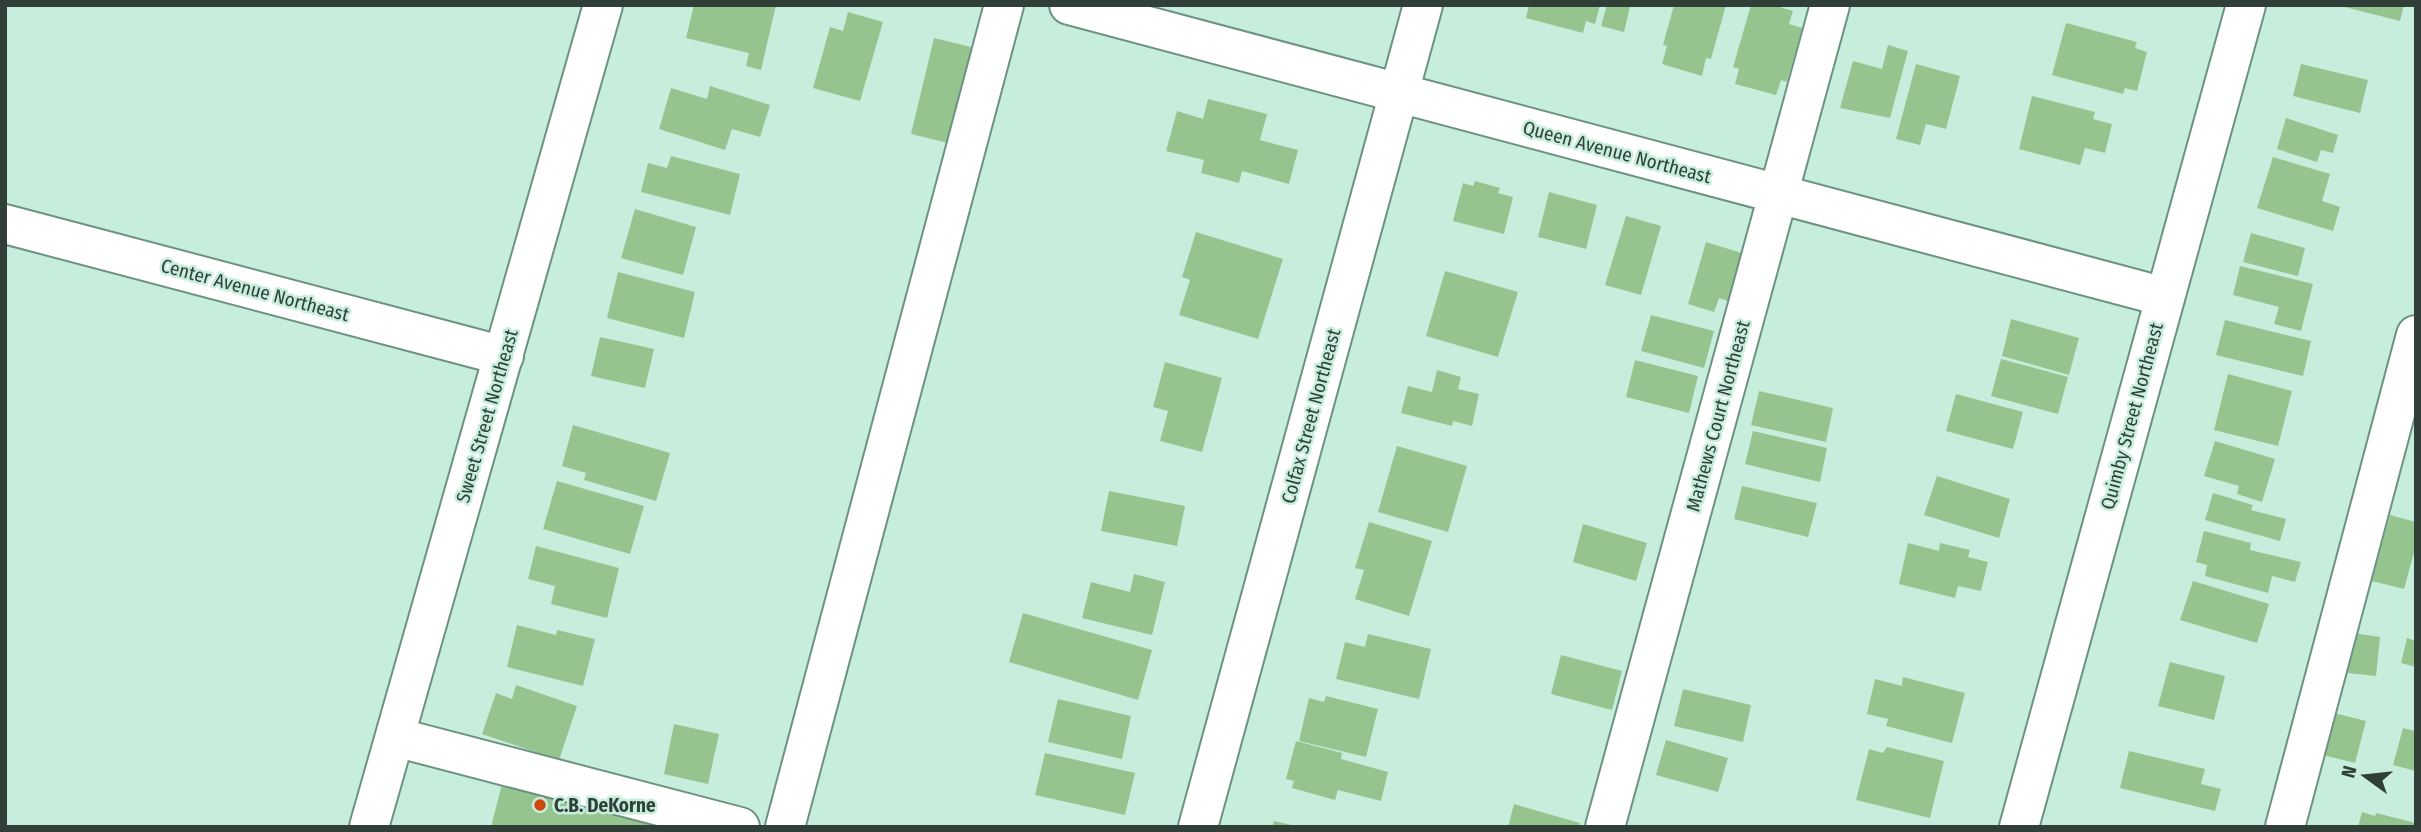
<svg xmlns="http://www.w3.org/2000/svg" width="2421" height="832" font-family="'Fira Sans Condensed',sans-serif">
<style>
.building{fill:#96c48f}
.lines{fill:none;stroke-linecap:round;stroke-linejoin:round}
.minor-casing{stroke:#6d9282;stroke-width:42}
.minor{stroke:#fff;stroke-width:38}
.poi-dot{fill:#ce480b;stroke:#c7eedd;stroke-width:2.5}
.labels{text-anchor:middle;dominant-baseline:central;stroke-width:5;stroke-linejoin:round;paint-order:stroke}
.street-label{font-size:19px;fill:#304039;stroke:#c7eedd}
.poi-label{font-size:19px;font-weight:bold;fill:#304039;stroke:#c7eedd;text-anchor:start}
</style>
<rect width="100%" height="100%" fill="#c7eedd"/>
<g class="building">
<polygon points="694,5 776,5 761,70 746,66 749,53 686,38"/>
<polygon points="1529,5 1600,5 1595,24 1586,21 1583,33 1526,18"/>
<polygon points="1607,5 1630,7 1624,32 1601,26"/>
<polygon points="1674,5 1726,5 1711,59 1706,58 1702,76 1662,64 1667,46 1663,45"/>
<polygon points="1751,5 1773,5 1793,11 1789,24 1802,28 1787,82 1781,80 1776,95 1735,84 1739,69 1733,67"/>
<polygon points="2337,5 2404,5 2400,21"/>
<polygon points="848,12 883,22 860,101 813,88 830,27 843,31"/>
<polygon points="2066,23 2137,42 2135,48 2147,52 2137,91 2125,88 2123,94 2052,75"/>
<polygon points="934,38 975,48 952,144 911,134"/>
<polygon points="1888,45 1908,51 1890,118 1840,108 1853,61 1882,69"/>
<polygon points="1916,64 1960,76 1946,129 1926,124 1920,145 1896,139"/>
<polygon points="2301,64 2368,80 2360,113 2293,96"/>
<polygon points="710,86 770,105 760,137 732,129 725,150 659,129 671,88 707,99"/>
<polygon points="2032,96 2095,112 2093,119 2112,124 2105,153 2085,148 2080,165 2019,149"/>
<polygon points="1208,99 1267,114 1260,140 1298,150 1289,184 1242,171 1239,183 1201,173 1204,160 1166,151 1177,111 1203,119"/>
<polygon points="2286,118 2338,135 2333,153 2321,150 2317,162 2277,149"/>
<polygon points="671,156 740,174 730,215 641,192 648,163 667,168"/>
<polygon points="2273,157 2330,174 2322,201 2340,207 2333,231 2257,208"/>
<polygon points="1475,181 1500,188 1498,193 1513,197 1504,234 1453,221 1463,183 1473,186"/>
<polygon points="1549,192 1597,205 1586,249 1538,237"/>
<polygon points="635,209 696,227 683,275 621,258"/>
<polygon points="1626,216 1661,226 1641,295 1605,285"/>
<polygon points="1196,232 1283,259 1258,339 1179,315 1190,280 1182,277"/>
<polygon points="2251,233 2305,248 2298,276 2243,262"/>
<polygon points="1706,242 1745,254 1731,302 1719,298 1714,312 1688,304"/>
<polygon points="2240,266 2313,284 2301,331 2274,324 2279,307 2233,295"/>
<polygon points="1445,271 1518,292 1498,357 1426,336"/>
<polygon points="618,272 695,292 684,338 607,318"/>
<polygon points="1651,315 1714,331 1704,368 1641,351"/>
<polygon points="2011,319 2079,338 2069,375 2002,356"/>
<polygon points="2225,320 2311,341 2303,376 2216,355"/>
<polygon points="600,337 654,349 645,388 591,376"/>
<polygon points="2001,359 2068,377 2058,414 1991,396"/>
<polygon points="1635,360 1698,376 1689,413 1626,397"/>
<polygon points="1165,362 1222,378 1202,452 1160,441 1168,411 1153,407"/>
<polygon points="1437,370 1461,377 1458,389 1479,394 1472,426 1453,421 1452,426 1401,413 1408,386 1432,392"/>
<polygon points="2228,374 2292,391 2278,446 2214,430"/>
<polygon points="1759,391 1833,408 1826,442 1751,425"/>
<polygon points="1956,394 2023,412 2013,449 1946,431"/>
<polygon points="573,425 670,453 656,501 584,480 586,473 562,466"/>
<polygon points="1753,431 1827,448 1820,482 1745,464"/>
<polygon points="2215,441 2275,459 2262,502 2237,494 2239,486 2204,476"/>
<polygon points="1397,446 1467,466 1448,532 1378,512"/>
<polygon points="1937,476 2010,499 1999,538 1924,515"/>
<polygon points="557,481 644,506 630,554 543,529"/>
<polygon points="1742,486 1817,503 1808,537 1734,519"/>
<polygon points="1109,491 1185,506 1177,546 1101,531"/>
<polygon points="2213,493 2253,505 2251,510 2286,519 2280,541 2205,520"/>
<polygon points="2390,515 2416,522 2416,545 2404,589 2372,581"/>
<polygon points="1369,522 1432,541 1409,616 1355,599 1364,570 1355,568"/>
<polygon points="1583,524 1647,543 1636,581 1573,562"/>
<polygon points="2204,531 2251,543 2250,550 2301,562 2295,582 2272,576 2268,593 2205,576 2207,565 2196,562"/>
<polygon points="1908,543 1939,551 1940,543 1970,550 1968,557 1988,562 1981,591 1958,586 1955,598 1899,584"/>
<polygon points="536,546 619,568 607,618 551,604 555,586 528,579"/>
<polygon points="1134,574 1165,582 1152,635 1082,618 1091,582 1130,592"/>
<polygon points="2193,581 2269,604 2257,643 2180,620"/>
<polygon points="1023,613 1152,650 1138,700 1009,662"/>
<polygon points="517,625 556,635 557,630 595,639 583,686 507,667"/>
<polygon points="2353,633 2380,637 2376,676 2348,673"/>
<polygon points="1368,634 1431,649 1419,699 1336,679 1345,642 1365,647"/>
<polygon points="2407,638 2416,641 2416,667 2401,663"/>
<polygon points="1561,655 1622,671 1612,710 1551,694"/>
<polygon points="2170,662 2225,676 2214,720 2158,706"/>
<polygon points="1903,677 1965,693 1952,743 1886,726 1888,719 1867,714 1875,679 1902,686"/>
<polygon points="516,685 577,706 559,760 482,734 496,693 512,699"/>
<polygon points="1683,689 1751,705 1743,742 1674,726"/>
<polygon points="1326,696 1378,709 1366,757 1299,741 1309,698 1324,702"/>
<polygon points="1058,699 1131,716 1122,759 1048,742"/>
<polygon points="2330,712 2366,721 2355,763 2319,754"/>
<polygon points="674,724 719,734 708,784 664,774"/>
<polygon points="2403,728 2416,731 2416,771 2393,765"/>
<polygon points="1666,740 1728,758 1718,792 1656,775"/>
<polygon points="1296,741 1342,753 1341,759 1388,772 1381,801 1338,790 1335,800 1292,788 1294,781 1286,779"/>
<polygon points="1887,747 1944,761 1930,818 1856,800 1869,749 1883,753"/>
<polygon points="2129,751 2205,769 2201,784 2221,789 2215,811 2120,788"/>
<polygon points="1045,753 1135,773 1125,815 1035,795"/>
<polygon points="502,784 661,826 661,827 491,827"/>
<polygon points="1514,804 1580,823 1578,827 1508,827"/>
<polygon points="2362,812 2375,816 2376,813 2416,823 2416,827 2358,827"/>
<polygon points="1274,821 1296,826 1296,827 1272,827"/>
</g>
<g class="lines">
<defs>
<g id="minor">
<polyline points="1069,5 2165,297"/>
<polyline points="5,224 504,356"/>
<polyline points="395,737 740,827"/>
<polyline points="369,827 603,5"/>
<polyline points="785,827 1004,5"/>
<polyline points="1198,827 1423,5"/>
<polyline points="1605,827 1830,5"/>
<polyline points="2019,827 2246,5"/>
<polyline points="2285,827 2416,335"/>
</g>
</defs>
<use href="#minor" class="minor-casing"/>
<use href="#minor" class="minor"/>
</g>
<circle class="poi-dot" cx="540" cy="805" r="7"/>
<g class="labels">
<g class="street-label">
<text transform="translate(1617 152) rotate(15)">Queen Avenue Northeast</text>
<text transform="translate(255 290) rotate(15)">Center Avenue Northeast</text>
<text transform="translate(487 416) rotate(-74)">Sweet Street Northeast</text>
<text transform="translate(1311 416) rotate(-75)">Colfax Street Northeast</text>
<text transform="translate(1718 416) rotate(-75)">Mathews Court Northeast</text>
<text transform="translate(2132 416) rotate(-75)">Quimby Street Northeast</text>
</g>
<g class="poi-label">
<text x="554" y="805">C.B. DeKorne</text>
</g>
</g>
<rect width="2421" height="832" fill="none" stroke="#304039" stroke-width="14"/>
<g transform="translate(2365 776) rotate(285)" stroke="#c7eedd" stroke-width="5" paint-order="stroke">
<path d="M0-5L12 26L0 18L-12 26Z" fill="#304039"/>
<text y="-10" font-size="19" font-weight="bold" text-anchor="middle" fill="#304039">N</text>
</g>
</svg>
